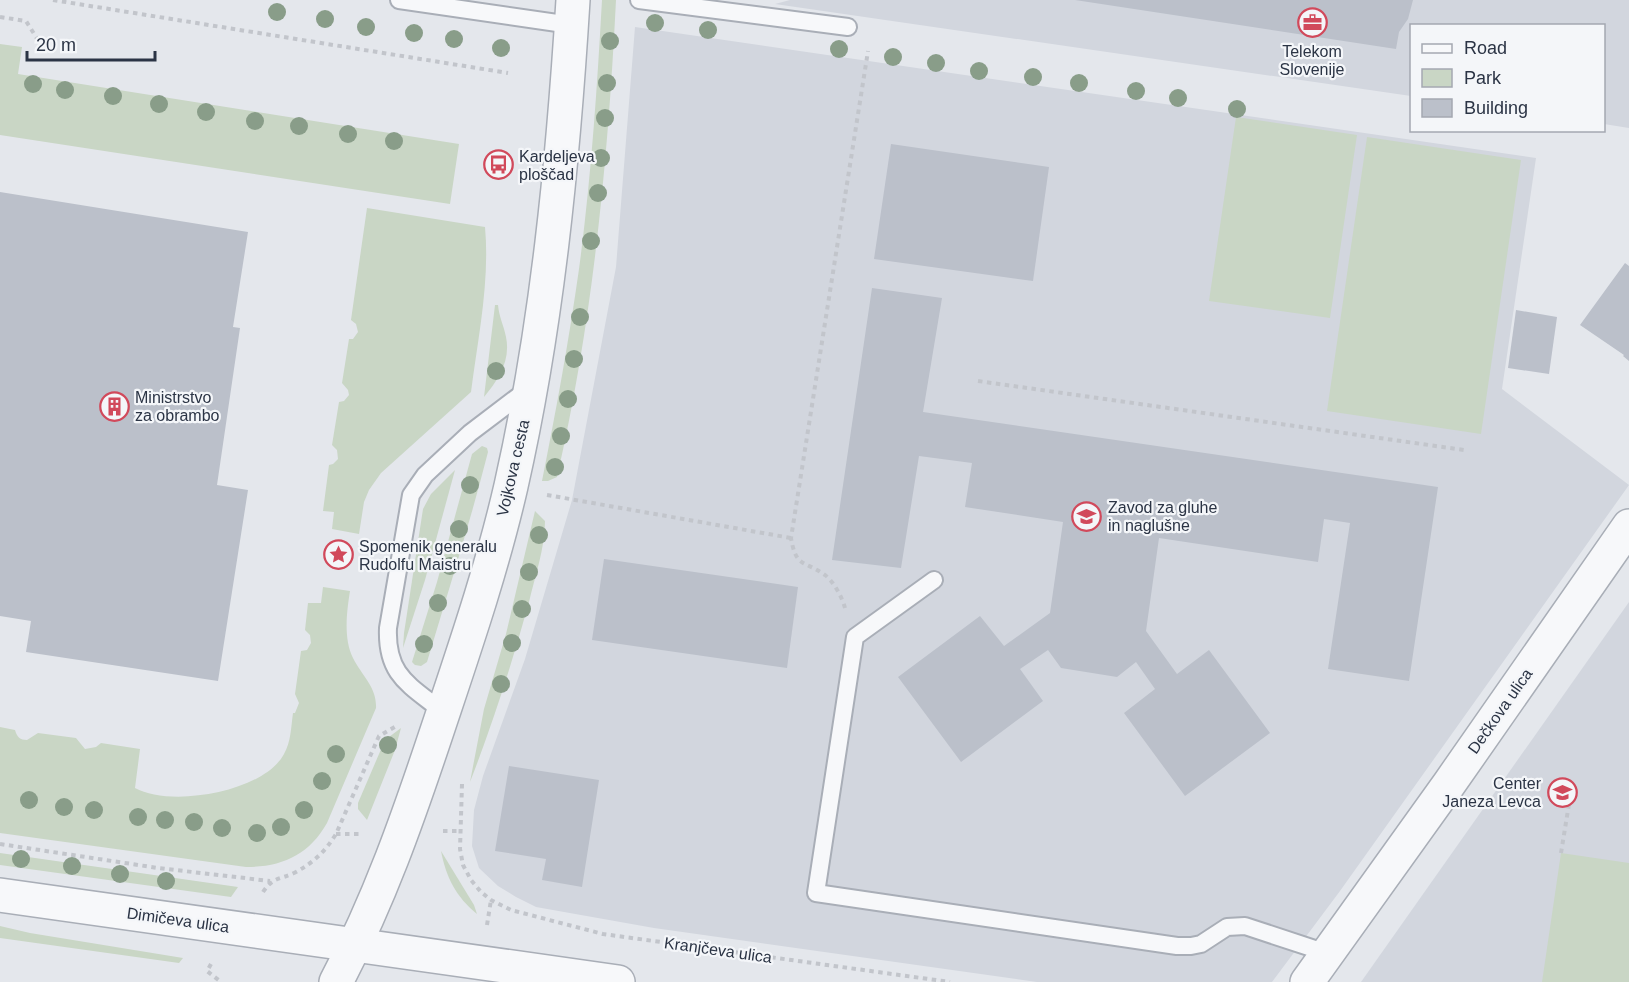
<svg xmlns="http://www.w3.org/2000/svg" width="1629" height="982" font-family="Helvetica,sans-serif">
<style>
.built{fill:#d2d6de}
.green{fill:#c9d6c5}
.building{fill:#bbc0ca}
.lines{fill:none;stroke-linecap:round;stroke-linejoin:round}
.service-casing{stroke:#a9aeb7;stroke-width:20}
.minor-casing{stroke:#a9aeb7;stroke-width:36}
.tertiary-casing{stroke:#a9aeb7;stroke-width:36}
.path{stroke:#c2c5cb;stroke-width:4;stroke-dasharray:4.5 4.5;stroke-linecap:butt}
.service{stroke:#f7f8fa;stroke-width:16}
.minor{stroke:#f7f8fa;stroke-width:33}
.tertiary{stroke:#f7f8fa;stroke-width:33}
.tree{fill:#899d89}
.labels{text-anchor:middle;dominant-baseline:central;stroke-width:4.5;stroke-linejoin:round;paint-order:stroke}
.poi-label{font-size:16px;fill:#2b3445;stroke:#f4f6f9;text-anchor:start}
.street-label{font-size:16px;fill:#2b3445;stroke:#f4f6f9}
</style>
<rect width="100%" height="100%" fill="#e4e7ec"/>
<g class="built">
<polygon points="790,0 1629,0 1629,128 1604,124 1604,26 1412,26 1411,96 775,4"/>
<polygon points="635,27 1536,158 1502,389 1629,485 1340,891 1272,982 1037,982 654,928 536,907 516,897 498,886 479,868 472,846 474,810 483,776 525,659 572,500 616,267"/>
<polygon points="1629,602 1629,982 1361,982"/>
</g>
<g class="green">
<path d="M602,0H616C608,160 593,320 557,477L548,481H542C556,411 569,340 579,269C591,180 597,90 602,0Z"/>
<polygon points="0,44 22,47 18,74 459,144 450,204 0,135"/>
<polygon points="1236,117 1357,135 1330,318 1209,301"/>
<polygon points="1367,137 1521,160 1481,434 1327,411"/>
<path d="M367,208L485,227C490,281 478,338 471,392L381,473L369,490L364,502L359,534L332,529L334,512L323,511L329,465L333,464L338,459L337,450L332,445L339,402L344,401L349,395L348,390L342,383L349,339H353L358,332L356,324L351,320Z"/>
<path d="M495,305H498C499,317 504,326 506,337C511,361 498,380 484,397Z"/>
<path d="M482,446L487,448L488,452C470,523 448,592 427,662L421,666L415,665L412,662L437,582L472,454Z"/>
<polygon points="455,470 425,580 403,648 404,633 423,509 431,494"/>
<path d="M535,511L545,521C545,548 535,576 529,602C512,663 493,723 470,782L484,709L506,634Z"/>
<path d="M323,587L350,591C347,610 343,638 353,658C362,676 377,687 376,708L327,823C309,855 282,867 246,867L0,833V727L15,730C17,737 20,740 27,740L38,733L76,738L85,749L96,747L101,743L140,749L135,788C171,808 264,792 284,754C291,742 291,727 293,713H295L299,703L295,694L301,651L307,650L311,643L310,635L305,630L308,603H321Z"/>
<polygon points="401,728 395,750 367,820 358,809 358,803 385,740"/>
<path d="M441,851L474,905L477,914C456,897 446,877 441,851Z"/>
<polygon points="0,853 238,887 231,897 0,865"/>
<polygon points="1561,853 1629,863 1629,982 1542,982"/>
<polygon points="0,926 30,933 183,958 179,963 0,938"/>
</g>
<g class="building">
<polygon points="1075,0 1413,0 1408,19 1399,32 1396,49"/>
<polygon points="891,144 1049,167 1033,281 874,259"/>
<polygon points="0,192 248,232 233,327 240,328 217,485 248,490 218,681 26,652 31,621 0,616"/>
<polygon points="1625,263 1629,266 1629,361 1623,356 1624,355 1580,325"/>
<polygon points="872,288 942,298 923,412 1438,487 1409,681 1328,669 1350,523 1324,519 1318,562 1159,538 1146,631 1177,674 1209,650 1270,733 1185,796 1124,713 1155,689 1136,662 1117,677 1061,668 1048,650 1020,669 1043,701 961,762 898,677 980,616 1004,646 1050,613 1063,522 965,507 972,463 919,456 901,568 832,560"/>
<polygon points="1516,310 1557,317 1549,374 1508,368"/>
<polygon points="604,559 798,587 787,668 592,640"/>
<polygon points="509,766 599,780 582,887 542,880 546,859 495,851"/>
</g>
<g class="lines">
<defs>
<g id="service">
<polyline points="399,0 571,25"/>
<polyline points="639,0 848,27"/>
<polyline points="934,580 855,637 816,893 1177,946 1191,946 1201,944 1227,927 1245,926 1327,953"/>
<path d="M443,712C410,685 386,676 388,628L411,495L425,475L470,433L528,389"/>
</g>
<polyline id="minor" points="1307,982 1449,784 1629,526"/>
<g id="tertiary">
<polyline points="0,895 618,982"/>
<path d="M336,982C379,901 408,818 437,731C464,650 492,569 511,486C547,327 563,163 573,0"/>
</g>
</defs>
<use href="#service" class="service-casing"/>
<use href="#minor" class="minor-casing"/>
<use href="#tertiary" class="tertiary-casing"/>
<g class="path">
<polyline points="53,0 508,73"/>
<polyline points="0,17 26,21 43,48"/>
<polyline points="978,381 1464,450"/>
<polyline points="547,495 791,538"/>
<path d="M845,608C842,597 834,582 825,575C804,560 796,568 791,538L868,51"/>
<polyline points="462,784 460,849 463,865 471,880 481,892 491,900 511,910 603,934 950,982"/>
<polyline points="443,831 460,831"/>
<polyline points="336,834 360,834"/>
<polyline points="0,844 158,868 270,881"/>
<polyline points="1561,853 1569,804"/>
<path d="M263,892C273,877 279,880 294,873C313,863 325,852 336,834L379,736L398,725"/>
<polyline points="487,925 491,900"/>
<polyline points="211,964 207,971 221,982"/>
</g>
<use href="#service" class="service"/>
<use href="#minor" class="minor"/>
<use href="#tertiary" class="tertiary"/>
</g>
<g class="tree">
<circle cx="277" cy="12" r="9"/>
<circle cx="325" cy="19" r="9"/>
<circle cx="655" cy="23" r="9"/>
<circle cx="366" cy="27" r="9"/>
<circle cx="708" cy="30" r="9"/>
<circle cx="414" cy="33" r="9"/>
<circle cx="454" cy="39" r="9"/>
<circle cx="610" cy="41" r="9"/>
<circle cx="501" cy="48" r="9"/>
<circle cx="839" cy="49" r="9"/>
<circle cx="893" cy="57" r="9"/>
<circle cx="936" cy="63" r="9"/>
<circle cx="979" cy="71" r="9"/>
<circle cx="1033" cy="77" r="9"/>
<circle cx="607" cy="83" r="9"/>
<circle cx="1079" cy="83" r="9"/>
<circle cx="33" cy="84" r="9"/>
<circle cx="65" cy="90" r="9"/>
<circle cx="1136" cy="91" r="9"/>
<circle cx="113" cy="96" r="9"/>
<circle cx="1178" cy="98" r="9"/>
<circle cx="159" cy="104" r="9"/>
<circle cx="1237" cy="109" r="9"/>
<circle cx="206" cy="112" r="9"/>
<circle cx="605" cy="118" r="9"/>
<circle cx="255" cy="121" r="9"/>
<circle cx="299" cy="126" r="9"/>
<circle cx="348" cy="134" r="9"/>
<circle cx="394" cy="141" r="9"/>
<circle cx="601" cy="158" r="9"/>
<circle cx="598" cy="193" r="9"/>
<circle cx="591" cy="241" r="9"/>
<circle cx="580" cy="317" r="9"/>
<circle cx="574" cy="359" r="9"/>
<circle cx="496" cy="371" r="9"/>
<circle cx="568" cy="399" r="9"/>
<circle cx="561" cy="436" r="9"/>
<circle cx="555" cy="467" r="9"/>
<circle cx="470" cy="485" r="9"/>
<circle cx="459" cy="529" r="9"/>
<circle cx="539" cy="535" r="9"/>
<circle cx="450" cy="566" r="9"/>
<circle cx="529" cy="572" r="9"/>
<circle cx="438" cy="603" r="9"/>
<circle cx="522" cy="609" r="9"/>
<circle cx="512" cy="643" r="9"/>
<circle cx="424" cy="644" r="9"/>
<circle cx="501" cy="684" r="9"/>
<circle cx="388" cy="745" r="9"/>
<circle cx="336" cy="754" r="9"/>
<circle cx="322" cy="781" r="9"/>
<circle cx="29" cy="800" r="9"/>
<circle cx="64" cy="807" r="9"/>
<circle cx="94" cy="810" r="9"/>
<circle cx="304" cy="810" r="9"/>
<circle cx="138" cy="817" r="9"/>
<circle cx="165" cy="820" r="9"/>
<circle cx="194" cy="822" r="9"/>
<circle cx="281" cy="827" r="9"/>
<circle cx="222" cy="828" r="9"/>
<circle cx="257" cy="833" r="9"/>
<circle cx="21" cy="859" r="9"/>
<circle cx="72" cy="866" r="9"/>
<circle cx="120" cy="874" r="9"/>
<circle cx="166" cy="881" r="9"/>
</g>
<defs>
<symbol id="office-ring" viewBox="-11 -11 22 22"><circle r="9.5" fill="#f4f6f9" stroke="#d1495b" stroke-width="1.5"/><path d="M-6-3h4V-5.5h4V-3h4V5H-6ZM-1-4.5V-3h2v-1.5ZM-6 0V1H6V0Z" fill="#d1495b"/></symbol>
<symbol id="bus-ring" viewBox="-11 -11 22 22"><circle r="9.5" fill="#f4f6f9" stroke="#d1495b" stroke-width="1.5"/><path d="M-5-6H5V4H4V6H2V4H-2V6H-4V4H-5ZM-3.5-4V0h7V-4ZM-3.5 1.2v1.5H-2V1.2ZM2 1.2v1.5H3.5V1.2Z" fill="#d1495b"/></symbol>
<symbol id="building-ring" viewBox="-11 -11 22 22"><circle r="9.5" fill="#f4f6f9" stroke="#d1495b" stroke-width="1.5"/><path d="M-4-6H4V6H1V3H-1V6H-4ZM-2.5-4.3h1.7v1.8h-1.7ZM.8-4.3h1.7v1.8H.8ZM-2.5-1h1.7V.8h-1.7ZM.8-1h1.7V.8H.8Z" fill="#d1495b"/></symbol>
<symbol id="school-ring" viewBox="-11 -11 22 22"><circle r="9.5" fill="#f4f6f9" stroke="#d1495b" stroke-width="1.5"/><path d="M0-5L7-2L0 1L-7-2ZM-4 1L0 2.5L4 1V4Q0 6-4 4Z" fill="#d1495b"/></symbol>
<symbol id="sight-ring" viewBox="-11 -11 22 22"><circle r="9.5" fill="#f4f6f9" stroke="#d1495b" stroke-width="1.5"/><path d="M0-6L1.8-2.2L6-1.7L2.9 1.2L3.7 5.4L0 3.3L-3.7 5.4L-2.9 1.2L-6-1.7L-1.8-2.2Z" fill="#d1495b"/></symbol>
</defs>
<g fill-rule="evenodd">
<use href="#office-ring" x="1296" y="6" width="33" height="33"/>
<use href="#bus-ring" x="482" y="148" width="33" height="33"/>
<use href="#building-ring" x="98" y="390" width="33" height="33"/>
<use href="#school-ring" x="1070" y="500" width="33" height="33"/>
<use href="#sight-ring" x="322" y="538" width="33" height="33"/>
<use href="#school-ring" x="1546" y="776" width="33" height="33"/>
</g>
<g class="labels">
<g class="poi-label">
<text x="1312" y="51" text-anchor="middle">Telekom<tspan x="1312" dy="18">Slovenije</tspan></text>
<text x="519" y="156">Kardeljeva<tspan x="519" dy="18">ploščad</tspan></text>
<text x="135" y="397">Ministrstvo<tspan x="135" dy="18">za obrambo</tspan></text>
<text x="1108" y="507">Zavod za gluhe<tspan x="1108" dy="18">in naglušne</tspan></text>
<text x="359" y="546">Spomenik generalu<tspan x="359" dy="18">Rudolfu Maistru</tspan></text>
<text x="1541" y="783" text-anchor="end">Center<tspan x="1541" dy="18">Janeza Levca</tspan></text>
</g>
<g class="street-label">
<text transform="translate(513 468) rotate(-77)">Vojkova cesta</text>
<text transform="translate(1500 711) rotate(-55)">Dečkova ulica</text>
<text transform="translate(178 920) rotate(8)">Dimičeva ulica</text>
<text transform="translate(718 950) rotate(8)">Kranjčeva ulica</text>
</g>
</g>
<rect x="1410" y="24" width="195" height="108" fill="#f4f6f9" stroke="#a4a8b1" stroke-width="1.5"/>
<rect x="1422" y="44" width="30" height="9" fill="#f7f8fa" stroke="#a4a8b1" stroke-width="1.5"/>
<text x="1464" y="54" font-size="18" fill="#2b3445">Road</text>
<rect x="1422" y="69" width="30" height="18" fill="#c9d6c5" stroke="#a4a8b1" stroke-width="1.5"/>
<text x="1464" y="84" font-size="18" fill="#2b3445">Park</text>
<rect x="1422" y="99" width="30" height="18" fill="#bbc0ca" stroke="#a4a8b1" stroke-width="1.5"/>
<text x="1464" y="114" font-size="18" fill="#2b3445">Building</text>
<path d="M27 51v9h128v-9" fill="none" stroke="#2b3445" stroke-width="3"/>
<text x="36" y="51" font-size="18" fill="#2b3445" stroke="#f4f6f9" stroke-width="4.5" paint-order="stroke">20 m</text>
</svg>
